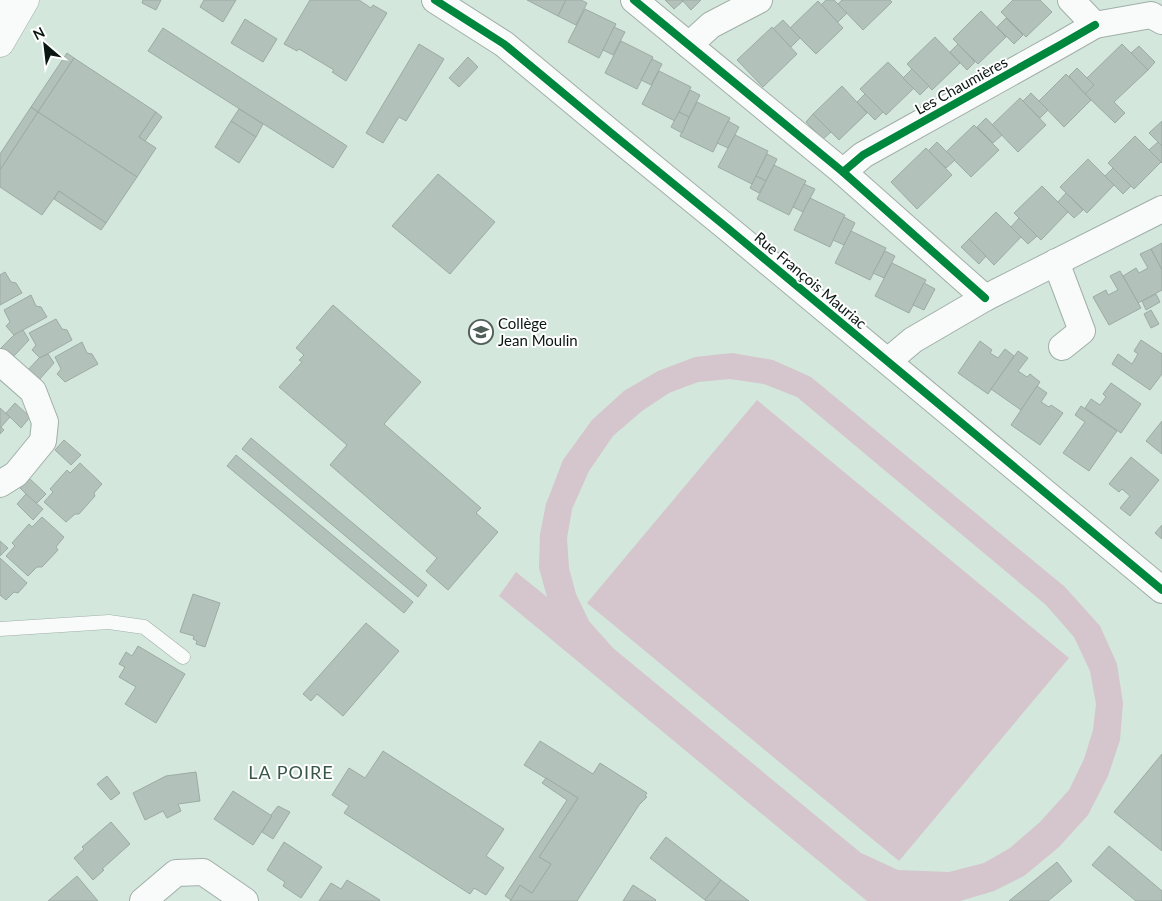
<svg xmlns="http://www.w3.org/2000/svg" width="1162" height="901" font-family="Lato,sans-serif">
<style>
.green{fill:#d5c5cc;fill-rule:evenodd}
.building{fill:#b2c2ba;stroke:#9caba4}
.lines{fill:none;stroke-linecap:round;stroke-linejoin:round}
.service-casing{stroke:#a0afa8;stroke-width:15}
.minor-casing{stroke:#a0afa8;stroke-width:28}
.tertiary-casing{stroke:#a0afa8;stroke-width:29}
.service{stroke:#f8fbfa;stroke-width:14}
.minor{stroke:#f8fbfa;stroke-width:26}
.tertiary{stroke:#f8fbfa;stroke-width:28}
.cycleway-casing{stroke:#fff;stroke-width:11}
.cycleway{stroke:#00873e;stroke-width:8}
.labels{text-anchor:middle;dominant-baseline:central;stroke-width:4;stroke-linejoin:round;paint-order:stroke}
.street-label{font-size:15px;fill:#091611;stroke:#fff}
.poi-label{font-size:15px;fill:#091611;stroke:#fff;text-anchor:start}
.quarter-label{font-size:18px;letter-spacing:1px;fill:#375749;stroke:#fff}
</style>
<rect width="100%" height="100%" fill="#d3e7dd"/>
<g class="green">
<path d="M732,353L773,360L811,377L1065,587L1100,626L1117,664L1123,703L1120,740L1108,776L1088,815L1059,847L1024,876L994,891L960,901H867L499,596L516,572L547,597L539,568L540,534L546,504L563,460L592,420L624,391L658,371L695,357ZM730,379L764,384L797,397L1046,605L1074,637L1090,671L1096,704L1093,730L1084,759L1069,790L1040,822L1010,848L984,863L949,872L898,870L861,853L613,648L589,621L576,594L569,568L567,538L572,509L589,471L613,436L642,411L669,393L698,382Z"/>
<polygon points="757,400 1069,658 899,861 587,603"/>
</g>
<g class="building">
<polygon points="143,0 161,0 156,10 142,3"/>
<polygon points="204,0 236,0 223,22 200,7"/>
<polygon points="310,0 359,0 371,8 373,5 387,13 346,81 332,72 334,70 299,49 297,51 284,44"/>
<polygon points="527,0 566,0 558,16"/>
<polygon points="566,0 581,0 587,3 576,25 558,16"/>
<polygon points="665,0 682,0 683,1 674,9"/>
<polygon points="682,0 701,0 691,10"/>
<polygon points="826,0 834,0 847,13 838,22 821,5"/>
<polygon points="842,0 890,0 892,2 863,30 838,4"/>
<polygon points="1013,0 1040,0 1052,12 1026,37 1001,12"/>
<polygon points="818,1 843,28 816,54 790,28"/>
<polygon points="585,9 616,24 599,58 568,42"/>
<polygon points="981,11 1006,37 978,64 953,39"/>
<polygon points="1006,18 1023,35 1014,44 997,27"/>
<polygon points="245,19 277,39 263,62 231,43"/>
<polygon points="783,20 800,38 791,47 773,29"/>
<polygon points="614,27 625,32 613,55 603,50"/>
<polygon points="772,27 797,54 763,87 737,60"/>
<polygon points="163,28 347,146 333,168 148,51"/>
<polygon points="935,37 960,63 932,90 907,64"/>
<polygon points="621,41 653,57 637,89 605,73"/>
<polygon points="419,44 444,59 406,121 399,117 383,143 366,133"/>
<polygon points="958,44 975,62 967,70 950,52"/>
<polygon points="1122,44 1148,70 1114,102 1125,113 1115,123 1085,94 1094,85 1087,78"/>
<polygon points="1139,46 1155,62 1148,70 1131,53"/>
<polygon points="67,53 74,58 38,112 31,107"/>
<polygon points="468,57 478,67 459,87 449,78"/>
<polygon points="74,58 156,112 139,137 156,148 137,177 38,112"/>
<polygon points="652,59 662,64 651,85 641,80"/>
<polygon points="888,62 914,88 886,115 860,89"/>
<polygon points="1077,68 1094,85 1085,94 1069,76"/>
<polygon points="912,69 929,86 920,95 903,78"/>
<polygon points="659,71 691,87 675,121 642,104"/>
<polygon points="1066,74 1091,100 1064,127 1039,101"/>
<polygon points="842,86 867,113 839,140 813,114"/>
<polygon points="690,90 700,95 689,117 679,112"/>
<polygon points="1031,93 1048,110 1040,118 1023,101"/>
<polygon points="865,94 883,112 875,120 857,102"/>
<polygon points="1020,98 1046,125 1018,152 992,125"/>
<polygon points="697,102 730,118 713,152 680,136"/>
<polygon points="31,107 38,112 0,170 0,154"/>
<polygon points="239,109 263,124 256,137 231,121"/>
<polygon points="38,112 137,177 106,223 59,191 42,215 0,187 0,170"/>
<polygon points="156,112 162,117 145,141 139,137"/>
<polygon points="679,112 689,117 682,133 671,127"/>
<polygon points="813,114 831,132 823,139 806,122"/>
<polygon points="986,118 1002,135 993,143 977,127"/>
<polygon points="231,121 256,137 239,163 215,147"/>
<polygon points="728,121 739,127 728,148 717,143"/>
<polygon points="1162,121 1162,146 1149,133"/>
<polygon points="974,125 999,150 971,177 946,152"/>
<polygon points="735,135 768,151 752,184 718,167"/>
<polygon points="1135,136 1161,162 1134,189 1108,163"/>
<polygon points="937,142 955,160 946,168 928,151"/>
<polygon points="1158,142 1162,146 1162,163 1149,150"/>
<polygon points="926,148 952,175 917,209 891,182"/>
<polygon points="767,154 777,159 766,181 756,176"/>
<polygon points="1088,159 1114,185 1087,213 1060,187"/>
<polygon points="774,165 806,181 789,215 757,199"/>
<polygon points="1113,168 1131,186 1123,194 1105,176"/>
<polygon points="438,174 495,222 450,274 392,226"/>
<polygon points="756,176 766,181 759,193 750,188"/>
<polygon points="804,184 815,189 803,212 793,207"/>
<polygon points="1042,186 1068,212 1041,240 1014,213"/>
<polygon points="59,191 106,223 101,230 54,199"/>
<polygon points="1066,193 1083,210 1074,218 1058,202"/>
<polygon points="810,198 845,215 830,247 794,230"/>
<polygon points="996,212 1021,237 994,265 969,239"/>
<polygon points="844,217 855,223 844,245 833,240"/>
<polygon points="1019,218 1037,236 1028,244 1011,227"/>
<polygon points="851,231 886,248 870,280 835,263"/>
<polygon points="969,239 986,256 979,264 961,247"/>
<polygon points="1162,243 1162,270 1151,249"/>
<polygon points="1151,249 1162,270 1162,290 1138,303 1123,276 1136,268 1139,273 1148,268 1140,254"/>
<polygon points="885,251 895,256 884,278 873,273"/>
<polygon points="892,263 926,280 909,313 875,296"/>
<polygon points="1120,271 1141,308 1109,325 1093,297 1106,290 1108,295 1118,290 1110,276"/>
<polygon points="5,272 11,282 16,283 22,293 0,305 0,275"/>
<polygon points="924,283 935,289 924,310 913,305"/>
<polygon points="1156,294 1160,302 1146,310 1142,301"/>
<polygon points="31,295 36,306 41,307 47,317 14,335 6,326 10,322 4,310"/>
<polygon points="333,305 421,382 384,424 481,508 476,513 498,532 448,590 426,571 437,558 330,465 347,445 279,387 302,362 299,360 304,355 296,348"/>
<polygon points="1151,310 1159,324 1151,328 1144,314"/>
<polygon points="56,319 62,329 67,330 72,340 40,358 32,350 36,345 29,333"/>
<polygon points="23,330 29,340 12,358 1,348 14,335"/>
<polygon points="1141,340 1162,354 1162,374 1150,390 1112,364 1118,354 1132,364 1138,354 1134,351"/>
<polygon points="980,341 992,350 990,353 998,358 1005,349 1014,356 988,394 958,373"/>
<polygon points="82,342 87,353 92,354 98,364 65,382 57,374 61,369 55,357"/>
<polygon points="1018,351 1028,358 1018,371 1027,377 1030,374 1040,382 1021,410 991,389"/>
<polygon points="48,354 54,363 38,381 27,371 39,358"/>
<polygon points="1111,383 1141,404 1121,433 1085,408 1091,399 1100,405 1106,397 1103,394"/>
<polygon points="1037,386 1047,393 1041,402 1049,407 1051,405 1063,413 1040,445 1011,425"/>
<polygon points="15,403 30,417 21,428 6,413"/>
<polygon points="1081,406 1117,431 1089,471 1063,453 1085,422 1075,415"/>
<polygon points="0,408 10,417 1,427 4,430 0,434"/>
<polygon points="1162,421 1162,454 1146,441"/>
<polygon points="251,438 427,585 418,597 242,449"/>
<polygon points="64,440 81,455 71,465 55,450"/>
<polygon points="236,455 413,602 404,613 227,466"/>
<polygon points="1131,457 1159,480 1130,516 1120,508 1130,496 1122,489 1119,492 1109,484"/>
<polygon points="80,463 102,484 94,493 95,496 79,514 75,514 66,522 44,502 53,492 50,489 67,470 70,473"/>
<polygon points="29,478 46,494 36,504 20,488"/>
<polygon points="26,494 43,509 33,520 17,504"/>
<polygon points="42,517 64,537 56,547 58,550 42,567 37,567 28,576 6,556 15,546 12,543 29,524 32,527"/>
<polygon points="1162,525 1162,539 1155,533"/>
<polygon points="0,541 8,548 0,556"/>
<polygon points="0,558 27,583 18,593 14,592 6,600 0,595"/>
<polygon points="193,594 220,603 205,647 196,644 197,641 193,639 194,636 180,632"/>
<polygon points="366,623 399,651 343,716 317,694 311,701 303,694"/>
<polygon points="138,646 185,674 156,723 125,704 136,687 119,677 125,667 119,664 126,652 132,656"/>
<polygon points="540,741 593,774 600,763 647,793 645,796 647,797 639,805 577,901 510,901 520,885 532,893 551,864 539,857 578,798 524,765"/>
<polygon points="383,751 504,829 486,856 504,868 486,895 474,888 470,894 344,813 349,806 332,795 349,768 365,778"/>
<polygon points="1162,754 1162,851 1114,812"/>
<polygon points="196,772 200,801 178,804 181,811 167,818 163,811 145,820 133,793 166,776"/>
<polygon points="107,776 120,793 111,800 97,784"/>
<polygon points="546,778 578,798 539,857 551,864 532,893 520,885 511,900 505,896 567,800 542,783"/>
<polygon points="233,791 272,816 253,845 214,819"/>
<polygon points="278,806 290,812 273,839 262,832 272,816 271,815"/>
<polygon points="111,822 130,844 102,869 104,870 93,880 74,858 84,849 82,847"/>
<polygon points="666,837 721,880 705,900 650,858"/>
<polygon points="284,842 322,867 301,898 283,886 285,882 267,870"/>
<polygon points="1109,846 1162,891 1162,901 1136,901 1092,865"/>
<polygon points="1057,862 1072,881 1048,901 1009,901"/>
<polygon points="77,876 98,901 48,901"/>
<polygon points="347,880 380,900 379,901 319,901 331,883 341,889"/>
<polygon points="721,880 749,901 706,901 705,900"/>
<polygon points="633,885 656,900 655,901 623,901"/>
</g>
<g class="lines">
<defs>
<polyline id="service" points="0,629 109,622 144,627 183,657"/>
<g id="minor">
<polyline points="435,0 504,44 610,132 725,226 1162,590"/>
<polyline points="634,0 843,172 985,298"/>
<polyline points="1071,0 1095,25 1151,15 1162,21"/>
<polyline points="689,45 711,25 759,0"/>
<polyline points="843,172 863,155 1062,44 1095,25"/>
<polyline points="1056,262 1082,331 1062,347"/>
<polyline points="888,361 913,340 985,298 1162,209"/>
<polyline points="0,362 33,391 45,422 43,441 16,474 0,484"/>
<polyline points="143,901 176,873 203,872 245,901"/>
</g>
<g id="tertiary">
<polyline points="0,4 2,0"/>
<polyline points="0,43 25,0"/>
</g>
</defs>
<use href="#service" class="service-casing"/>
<use href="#minor" class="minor-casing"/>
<use href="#tertiary" class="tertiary-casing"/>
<use href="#service" class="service"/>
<use href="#minor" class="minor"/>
<use href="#tertiary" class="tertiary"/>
<defs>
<g id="cycleway">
<polyline points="435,0 504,44 610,132 725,226 1162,590"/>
<polyline points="634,0 843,172 985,298"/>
<polyline points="843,172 863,155 1062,44 1095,25"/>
</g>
</defs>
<use href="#cycleway" class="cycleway-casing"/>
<use href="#cycleway" class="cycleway"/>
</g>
<defs>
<symbol id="school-ring" viewBox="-11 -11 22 22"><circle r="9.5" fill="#fff" stroke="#505f58" stroke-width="1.5"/><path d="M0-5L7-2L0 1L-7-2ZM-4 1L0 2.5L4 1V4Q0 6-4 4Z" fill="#505f58"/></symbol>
</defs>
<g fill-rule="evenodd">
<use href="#school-ring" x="467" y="318" width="28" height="28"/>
</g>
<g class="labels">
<g class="street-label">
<text transform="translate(961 85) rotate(-29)">Les Chaumières</text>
<text transform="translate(811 280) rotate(40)">Rue François Mauriac</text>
</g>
<g class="poi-label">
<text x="498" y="323">Collège<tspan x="498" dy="17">Jean Moulin</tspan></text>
</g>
<g class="quarter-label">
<text x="291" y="772">LA POIRE</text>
</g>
</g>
<g transform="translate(45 45) rotate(332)" stroke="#ffffff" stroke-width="4" paint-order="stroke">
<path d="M0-4L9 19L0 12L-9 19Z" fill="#091611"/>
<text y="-8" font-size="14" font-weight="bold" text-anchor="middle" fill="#091611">N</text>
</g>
</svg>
